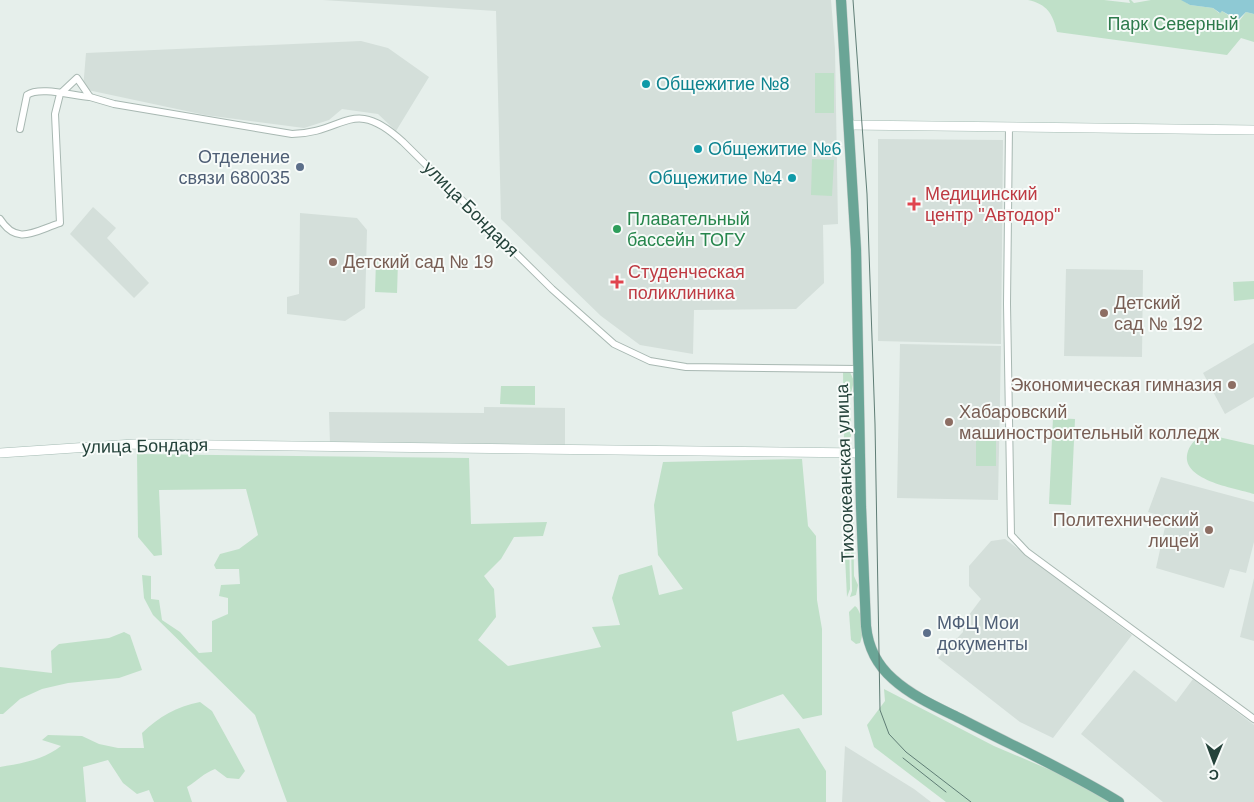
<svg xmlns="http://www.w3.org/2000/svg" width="1254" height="802" font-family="Helvetica,sans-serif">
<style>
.built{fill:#d4dfda}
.green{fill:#bfe0c8}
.water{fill:#8ec9d4}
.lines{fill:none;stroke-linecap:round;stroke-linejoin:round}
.minor-casing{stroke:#a8b8b2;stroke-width:8}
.secondary-casing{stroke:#a4bbb3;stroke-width:10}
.primary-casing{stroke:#c2cac8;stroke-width:11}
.minor{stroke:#fff;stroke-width:6}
.secondary{stroke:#fff;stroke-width:9}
.primary{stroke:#6aa596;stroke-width:10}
.tram{stroke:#5f7d75;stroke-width:1}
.culture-dot{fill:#0f9aa8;stroke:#f7fbf9;stroke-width:2}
.service-dot{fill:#5c6f8a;stroke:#f7fbf9;stroke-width:2}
.health-dot{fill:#e0444e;stroke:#f7fbf9;stroke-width:2}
.leisure-dot{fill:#2e9e5b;stroke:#f7fbf9;stroke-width:2}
.education-dot{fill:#8d6e63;stroke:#f7fbf9;stroke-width:2}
.labels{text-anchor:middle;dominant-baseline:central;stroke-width:4;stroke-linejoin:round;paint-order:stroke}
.park-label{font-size:18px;fill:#2d7a4b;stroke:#f7fbf9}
.culture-label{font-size:18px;fill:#0d838f;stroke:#f7fbf9;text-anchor:start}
.service-label{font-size:18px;fill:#4e5e75;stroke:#f7fbf9;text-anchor:end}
.health-label{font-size:18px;fill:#be3a42;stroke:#f7fbf9;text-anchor:start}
.street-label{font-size:18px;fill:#24423a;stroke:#f7fbf9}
.leisure-label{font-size:18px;fill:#27864d;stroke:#f7fbf9;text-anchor:start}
.education-label{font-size:18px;fill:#785e54;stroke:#f7fbf9;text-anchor:start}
</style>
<rect width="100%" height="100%" fill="#e6efeb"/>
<g class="built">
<polygon points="323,0 831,0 835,49 838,224 823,225 824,283 796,309 694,310 693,354 640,345 601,316 501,219 496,11"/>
<polygon points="361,41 388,48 429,77 396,131 378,114 342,109 329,120 304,128 205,115 83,89 86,53"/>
<polygon points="878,139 1003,140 1001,344 878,341"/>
<polygon points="93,207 116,228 107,238 149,283 134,298 70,234"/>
<polygon points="300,213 357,218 367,230 365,308 345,321 287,314 287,297 299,294"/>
<polygon points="1066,269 1143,270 1142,357 1064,356"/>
<polygon points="1254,343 1254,397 1225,414 1203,373"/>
<polygon points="900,344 1001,346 998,500 897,498"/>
<polygon points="484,407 565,408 565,447 330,444 329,412 484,413"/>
<polygon points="1161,477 1254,502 1254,542 1246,573 1230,569 1224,588 1156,568 1167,518 1148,512"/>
<polygon points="1005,539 1132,635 1053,738 1020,722 938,658 963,632 963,623 981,599 969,586 969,566 991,541"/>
<polygon points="1254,578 1254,641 1240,637"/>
<polygon points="1134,670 1176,702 1193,679 1254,725 1254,802 1163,802 1081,734"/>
<polygon points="845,746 914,789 931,802 842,802"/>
</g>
<g class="green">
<path d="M1028,0H1104L1130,3L1129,0H1131L1134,3L1151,0H1182L1190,5L1213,8L1219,13L1222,11L1234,19L1240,20L1246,12L1254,14V42L1241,38L1227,55L1057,32C1053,14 1047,4 1028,0Z"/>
<rect x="815" y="73" width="19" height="40"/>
<polygon points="812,159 834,160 832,196 811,195"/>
<polygon points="376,260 398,261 397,293 375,292"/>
<polygon points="1254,281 1254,299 1234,301 1233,282"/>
<polygon points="843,371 850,372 854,381 850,397 851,436 847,444 844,439"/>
<polygon points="501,386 535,386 535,405 500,404"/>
<polygon points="1053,418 1075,419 1071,505 1049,504"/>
<rect x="976" y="431" width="20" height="35"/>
<path d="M1205,434L1254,445V494C1235,488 1178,480 1188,451C1191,443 1197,437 1205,434Z"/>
<polygon points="137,454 469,458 471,524 547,522 543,536 514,537 501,559 484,576 494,589 496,617 478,640 508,666 601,647 592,627 620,625 612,598 619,575 652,565 659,595 683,589 658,555 654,505 663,462 802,459 808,526 816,536 817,600 822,629 822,715 803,719 783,694 732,712 737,741 799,728 826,771 826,802 287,802 255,715 153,615 144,598 142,575 151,576 151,599 159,600 162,620 180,632 199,653 212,652 212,621 228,614 228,598 219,596 221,585 240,584 239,569 216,569 214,565 220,554 239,549 258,535 246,489 159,490 162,555 154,556 138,537"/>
<polygon points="850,498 853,500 854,576 858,585 856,595 850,597 852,591"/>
<polygon points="847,527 849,528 850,589 847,597 844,536"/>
<path d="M855,606C863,612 864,635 860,643L856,644L851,640L849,612Z"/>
<polygon points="124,632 130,635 142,670 119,678 68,683 42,689 20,699 3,714 0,714 0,667 52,673 51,651 59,644 109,638"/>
<polygon points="884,689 994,746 1074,780 1112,802 946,802 874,747 867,725 885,701"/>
<path d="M200,702L212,711L245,771L239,779L227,778L215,769C204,773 197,781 187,787L192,802H154L149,790L137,794L123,783L108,760L83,767L86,802H0V767C23,763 43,760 61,746L42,740L48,735L82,736L99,744L118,748H144L142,733C160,716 176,707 200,702Z"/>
</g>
<polygon class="water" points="1181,0 1254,0 1254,14 1246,12 1238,20 1222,11 1220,13 1213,8 1190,5"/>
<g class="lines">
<defs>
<g id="minor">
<polyline points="1009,127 1007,304 1011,535 1027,552 1254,719"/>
<path d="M20,129L27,95C40,86 73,96 90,97"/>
<path d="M0,219C17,246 35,231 60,223L55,114L60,94L77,78L90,97L114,104L292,134C346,133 352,95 403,142L552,289L614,344L650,361L686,367L859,369"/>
</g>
<g id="secondary">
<polyline points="849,125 1254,130"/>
<polyline points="0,453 134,444 860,453"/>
</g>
<path id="primary" d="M841,0L856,249L861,507L866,626C868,647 877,665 893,679C913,697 939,708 963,720C1015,747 1069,771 1119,802"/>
</defs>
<use href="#minor" class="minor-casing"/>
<use href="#secondary" class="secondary-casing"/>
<use href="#primary" class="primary-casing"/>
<use href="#minor" class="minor"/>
<use href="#secondary" class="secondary"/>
<use href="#primary" class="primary"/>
<g class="tram">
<polyline points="853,0 867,194 875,424 880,710 889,734 906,752 971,802"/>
<polyline points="903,758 946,792"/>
</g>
</g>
<g class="culture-dot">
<circle cx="646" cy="84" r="5"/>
<circle cx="698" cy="149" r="5"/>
<circle cx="792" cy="178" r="5"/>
</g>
<g class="service-dot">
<circle cx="300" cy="167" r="5"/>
<circle cx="927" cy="633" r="5"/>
</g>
<g class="health-dot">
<path d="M911.5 196.5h5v5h5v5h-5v5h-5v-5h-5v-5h5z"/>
<path d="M614.5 274.5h5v5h5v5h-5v5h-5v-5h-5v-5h5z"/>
</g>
<circle class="leisure-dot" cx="617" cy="229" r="5"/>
<g class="education-dot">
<circle cx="333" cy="262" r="5"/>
<circle cx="1104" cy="313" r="5"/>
<circle cx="1232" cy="385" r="5"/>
<circle cx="949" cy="422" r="5"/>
<circle cx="1209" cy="530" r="5"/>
</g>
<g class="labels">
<g class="park-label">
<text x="1173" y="24">Парк Северный</text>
</g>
<g class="culture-label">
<text x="656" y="84">Общежитие №8</text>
<text x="708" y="149">Общежитие №6</text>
<text x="782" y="178" text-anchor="end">Общежитие №4</text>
</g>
<g class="service-label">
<text x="290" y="157">Отделение<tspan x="290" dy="21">связи 680035</tspan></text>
<text x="937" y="623" text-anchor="start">МФЦ Мои<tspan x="937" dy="21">документы</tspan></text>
</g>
<g class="health-label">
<text x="925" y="194">Медицинский<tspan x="925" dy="21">центр "Автодор"</tspan></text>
<text x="628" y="272">Студенческая<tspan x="628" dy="21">поликлиника</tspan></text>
</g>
<g class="street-label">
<text transform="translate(471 209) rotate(45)">улица Бондаря</text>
<text transform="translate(145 446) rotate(-1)">улица Бондаря</text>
<text transform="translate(845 473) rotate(-92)">Тихоокеанская улица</text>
</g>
<g class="leisure-label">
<text x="627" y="219">Плавательный<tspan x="627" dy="21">бассейн ТОГУ</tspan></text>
</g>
<g class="education-label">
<text x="343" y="262">Детский сад № 19</text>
<text x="1114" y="303">Детский<tspan x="1114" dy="21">сад № 192</tspan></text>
<text x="1222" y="385" text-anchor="end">Экономическая гимназия</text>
<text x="959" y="412">Хабаровский<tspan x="959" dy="21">машиностроительный колледж</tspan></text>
<text x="1199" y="520" text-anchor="end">Политехнический<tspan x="1199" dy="21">лицей</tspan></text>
</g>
</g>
<g transform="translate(1214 762) rotate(181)" stroke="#f7fbf9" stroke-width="4" paint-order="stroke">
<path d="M0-4L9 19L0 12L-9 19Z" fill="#24423a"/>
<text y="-8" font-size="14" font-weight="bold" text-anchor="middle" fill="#24423a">С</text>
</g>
</svg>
